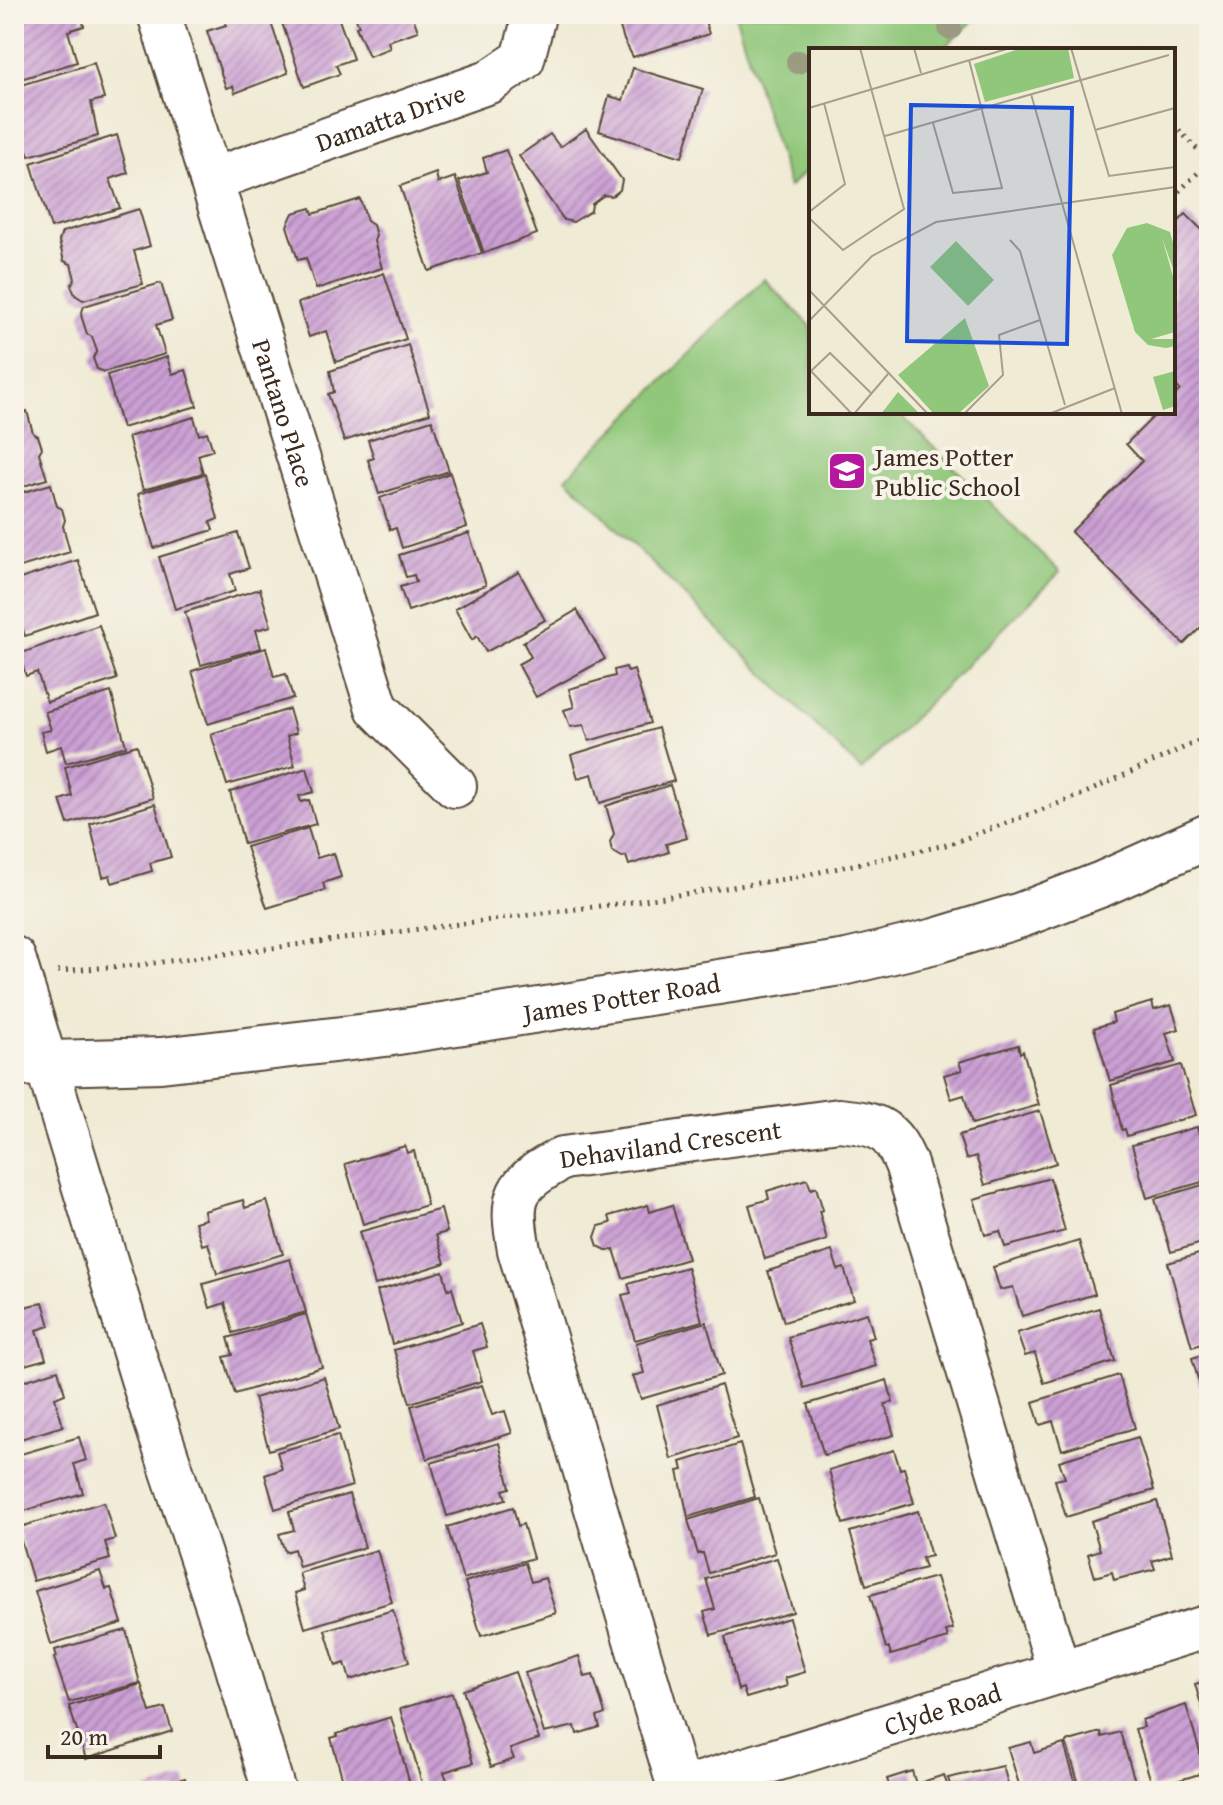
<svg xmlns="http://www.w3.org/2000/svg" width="1223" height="1805" font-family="'Gentium Book Plus',serif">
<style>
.green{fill:#90c77a;stroke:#66784c;stroke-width:2}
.building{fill:url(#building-hatch)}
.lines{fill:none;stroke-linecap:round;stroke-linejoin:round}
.street-casing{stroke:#564739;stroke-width:46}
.secondary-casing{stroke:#564739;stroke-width:48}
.path{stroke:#564739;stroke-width:5;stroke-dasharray:2 6;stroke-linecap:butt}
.street{stroke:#fff;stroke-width:42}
.secondary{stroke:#fff;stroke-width:44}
.tree{fill:#9a9b80}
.labels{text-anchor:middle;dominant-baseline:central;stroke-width:8;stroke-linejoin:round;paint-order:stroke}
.street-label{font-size:26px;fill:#3b2a1e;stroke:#f7f3e8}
.poi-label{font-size:26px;fill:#3b2a1e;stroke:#f7f3e8;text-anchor:start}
.inset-road{fill:none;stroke:#a89e8c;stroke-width:2}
.view{fill:#1d4ed8;fill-opacity:0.15;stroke:#1d4ed8;stroke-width:4}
.inset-edge{fill:none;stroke:#3b2a1e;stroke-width:4}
</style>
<defs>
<pattern id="building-hatch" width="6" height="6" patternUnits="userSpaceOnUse" patternTransform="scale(2)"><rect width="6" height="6" fill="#cb9fd4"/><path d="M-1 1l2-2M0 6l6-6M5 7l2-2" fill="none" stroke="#a682ab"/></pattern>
</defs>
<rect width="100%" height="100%" fill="#f7f3e8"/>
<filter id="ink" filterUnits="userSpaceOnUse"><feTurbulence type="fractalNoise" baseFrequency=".0125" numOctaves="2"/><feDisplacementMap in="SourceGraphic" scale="16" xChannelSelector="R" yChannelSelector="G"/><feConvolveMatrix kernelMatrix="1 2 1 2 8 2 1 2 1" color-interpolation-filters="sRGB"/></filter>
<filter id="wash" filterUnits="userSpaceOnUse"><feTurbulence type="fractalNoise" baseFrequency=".006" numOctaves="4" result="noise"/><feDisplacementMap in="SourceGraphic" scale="32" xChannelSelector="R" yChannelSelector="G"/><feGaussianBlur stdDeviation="1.8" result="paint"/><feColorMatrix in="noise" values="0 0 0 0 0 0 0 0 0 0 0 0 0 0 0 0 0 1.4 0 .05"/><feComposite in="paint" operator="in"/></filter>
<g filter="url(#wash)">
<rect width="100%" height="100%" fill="#f0ebd5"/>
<g class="green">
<polygon points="735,14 981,14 941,50 811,50 811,166 789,187"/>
<polygon points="764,279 811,326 811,412 898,412 1060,572 861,770 566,478"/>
</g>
<g id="blocks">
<g class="building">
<polygon points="14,14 81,14 84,26 68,31 77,62 14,81"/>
<polygon points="222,14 268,14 288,73 235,93 233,86 226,88 207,31 226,25"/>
<polygon points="279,14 337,14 353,59 336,65 340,74 304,87"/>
<polygon points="354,14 412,14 418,31 388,41 390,48 369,56 356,27 359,26"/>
<polygon points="616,14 703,14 709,34 633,57 624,40"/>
<polygon points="94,63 104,99 91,102 98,136 29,156 14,107 14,87"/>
<polygon points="633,68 703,89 682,157 599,131 609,96 623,100"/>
<polygon points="586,129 622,180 620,190 612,196 604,195 592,204 591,211 573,222 564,220 519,156 550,134 560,147"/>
<polygon points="117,135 128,173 110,179 120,208 51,228 31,163"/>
<polygon points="506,150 537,234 484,253 459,181 487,172 483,158"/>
<polygon points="436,173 438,183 455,177 482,253 429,271 400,186"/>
<polygon points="360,199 367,221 373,225 376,236 374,241 382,268 316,289 306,258 298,260 287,226 293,213 311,208 313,214"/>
<polygon points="139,209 150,246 134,251 143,284 83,300 75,295 71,285 75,279 71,264 64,261 59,241 62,232"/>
<polygon points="1186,214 1209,237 1209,619 1184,644 1071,532 1142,461 1126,444 1158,412 1173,412 1173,397 1180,390 1173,382 1173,227"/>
<polygon points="384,273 406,339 336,362 326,331 309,337 298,303"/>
<polygon points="161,283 172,320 156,325 165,354 104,372 97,369 93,358 97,351 92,337 87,334 81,315 84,306"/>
<polygon points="408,345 430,413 344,441 328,394 334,392 330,371"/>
<polygon points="167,357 172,374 186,370 197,406 122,428 107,375"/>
<polygon points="27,411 33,433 38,436 42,448 39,453 47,479 14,489 14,415"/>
<polygon points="194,417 199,435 207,432 213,450 198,455 203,473 143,490 128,437"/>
<polygon points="432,420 449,471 379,494 368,460 374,458 368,440"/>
<polygon points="450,473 467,527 402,548 396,528 390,530 380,498"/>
<polygon points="205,474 218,519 210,522 213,530 154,548 138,494"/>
<polygon points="51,484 57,506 62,509 65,520 63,526 70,552 14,569 14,495"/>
<polygon points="238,533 249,568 230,574 235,591 175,609 159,557"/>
<polygon points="469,533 486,585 408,611 400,587 416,582 414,575 406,577 399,555"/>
<polygon points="78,560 95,612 25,636 14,605 14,581"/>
<polygon points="519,572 545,620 486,652 477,636 472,640 455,609"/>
<polygon points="260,589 271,626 256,630 261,648 201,665 185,612"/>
<polygon points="577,610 605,659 536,697 518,664 531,657 523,642"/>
<polygon points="99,625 117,679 47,702 37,672 26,676 19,654"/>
<polygon points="266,648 274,677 286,674 293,698 208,724 192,671"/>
<polygon points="626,667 628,672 634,670 650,723 589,741 584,725 570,727 564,710 574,707 569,689 615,676 614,670"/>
<polygon points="111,692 126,746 66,763 61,746 46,751 41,732 51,730 45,712"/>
<polygon points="289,709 296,733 287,736 295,766 227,785 211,734"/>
<polygon points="658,728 674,781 600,803 592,774 578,778 571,755"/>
<polygon points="137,745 153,798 68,824 60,800 72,796 65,767"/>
<polygon points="307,768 314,792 299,796 301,802 309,800 316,824 244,844 230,792"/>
<polygon points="670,785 687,838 666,844 669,852 629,865 626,856 622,857 612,851 610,842 614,834 606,806"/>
<polygon points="155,804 171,857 150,863 152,871 112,883 110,875 103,877 90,824"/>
<polygon points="308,828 317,858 334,853 341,877 323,883 325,890 267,908 246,847"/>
<polygon points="1152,1002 1154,1010 1171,1005 1179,1029 1166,1033 1175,1062 1110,1081 1094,1028 1114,1022 1112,1014"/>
<polygon points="1018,1045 1020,1053 1023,1051 1039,1105 972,1124 964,1095 951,1099 944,1075 962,1070 959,1062"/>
<polygon points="1181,1065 1196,1115 1127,1136 1125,1129 1122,1130 1111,1085"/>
<polygon points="1040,1111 1056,1163 985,1185 976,1156 966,1159 959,1135"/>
<polygon points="1197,1127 1209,1169 1209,1178 1202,1180 1202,1182 1147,1198 1132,1145"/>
<polygon points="405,1146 407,1153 414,1151 427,1205 363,1224 345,1164"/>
<polygon points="1050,1178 1065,1231 1005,1247 1000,1231 985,1235 974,1199"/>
<polygon points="807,1179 811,1189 816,1187 823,1210 819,1211 827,1240 765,1259 749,1205 769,1199 767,1191"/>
<polygon points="1209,1183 1209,1241 1171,1252 1155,1199"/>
<polygon points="243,1200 245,1208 267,1201 283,1254 217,1274 208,1243 202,1245 195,1222 206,1219 204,1211"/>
<polygon points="648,1205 650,1212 672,1205 688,1259 623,1278 614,1249 608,1251 598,1246 595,1237 599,1226 611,1223 609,1216"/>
<polygon points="441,1209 447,1232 436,1235 445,1263 375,1285 359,1232"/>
<polygon points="1079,1241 1095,1294 1022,1316 1013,1287 1000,1290 993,1267"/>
<polygon points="832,1251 838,1270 844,1268 854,1300 784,1322 768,1271"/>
<polygon points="1209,1251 1209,1342 1192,1347 1168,1263"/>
<polygon points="290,1259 306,1312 233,1333 225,1303 210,1308 203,1284"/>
<polygon points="687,1267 702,1321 635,1340 622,1295 631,1293 628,1284"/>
<polygon points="443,1271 448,1289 452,1288 462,1322 392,1344 377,1291"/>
<polygon points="43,1302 50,1326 37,1330 46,1359 14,1368 14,1310"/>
<polygon points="1099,1308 1115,1361 1044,1383 1035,1353 1025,1356 1017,1333"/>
<polygon points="867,1313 874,1337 867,1339 876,1366 804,1388 788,1337"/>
<polygon points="306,1314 322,1367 235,1394 224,1357 233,1355 228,1338"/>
<polygon points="706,1322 722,1375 641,1399 633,1376 644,1373 636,1343"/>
<polygon points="480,1324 487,1347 473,1351 482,1381 410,1403 394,1350"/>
<polygon points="1209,1353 1209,1414 1208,1414 1192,1358"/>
<polygon points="58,1370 65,1394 55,1398 63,1426 14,1441 14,1384"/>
<polygon points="1119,1375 1135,1428 1062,1450 1053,1421 1040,1425 1033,1402"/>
<polygon points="324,1377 339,1429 269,1450 254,1398"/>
<polygon points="887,1380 893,1402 885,1404 894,1435 824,1455 808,1404"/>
<polygon points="482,1385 492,1415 505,1411 512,1433 427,1459 411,1406"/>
<polygon points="721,1385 737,1438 671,1459 657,1405"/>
<polygon points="338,1435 352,1486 275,1509 265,1475 282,1469 277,1452"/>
<polygon points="79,1437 86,1460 74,1464 83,1493 14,1514 14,1456"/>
<polygon points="1138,1437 1154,1490 1066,1517 1055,1480 1065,1478 1059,1461"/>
<polygon points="499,1443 510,1488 503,1490 506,1499 447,1516 431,1463"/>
<polygon points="740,1444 755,1497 688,1517 678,1471 683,1470 681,1462"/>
<polygon points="894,1450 900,1469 904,1468 914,1503 843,1524 829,1470"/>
<polygon points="349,1494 365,1547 299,1567 294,1549 285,1552 279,1534 294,1530 289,1512"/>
<polygon points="759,1498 775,1553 709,1573 703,1553 698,1554 688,1520"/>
<polygon points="1157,1501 1172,1555 1152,1561 1155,1569 1114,1580 1112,1572 1095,1577 1088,1554 1100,1550 1091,1521"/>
<polygon points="104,1502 115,1539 105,1542 110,1559 33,1581 17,1528"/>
<polygon points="513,1507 518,1526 523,1524 533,1558 463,1579 447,1527"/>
<polygon points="918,1511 931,1556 922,1558 925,1568 866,1585 850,1532"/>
<polygon points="377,1550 392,1602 305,1628 295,1593 304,1590 299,1573"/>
<polygon points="777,1558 793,1612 711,1635 704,1612 715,1609 706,1579"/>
<polygon points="525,1563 531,1582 545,1578 556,1613 481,1636 465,1582"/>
<polygon points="100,1571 106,1589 111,1588 122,1623 51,1644 35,1591"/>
<polygon points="936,1577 953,1629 946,1631 948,1638 891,1655 889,1648 886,1648 870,1595"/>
<polygon points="393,1610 409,1662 350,1680 345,1663 336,1666 325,1630"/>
<polygon points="789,1618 805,1672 785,1678 787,1686 746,1698 743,1688 738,1690 725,1637"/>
<polygon points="126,1630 140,1683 69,1702 54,1658 57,1657 55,1650"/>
<polygon points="579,1656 585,1677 593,1675 605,1714 597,1717 600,1727 577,1734 575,1726 544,1733 525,1673"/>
<polygon points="515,1672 539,1739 510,1749 514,1759 491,1767 463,1690"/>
<polygon points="1209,1680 1209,1728 1208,1728 1195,1684"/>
<polygon points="141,1684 150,1712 165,1708 172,1731 86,1759 69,1706"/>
<polygon points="452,1693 473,1763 444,1772 447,1780 423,1787 400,1709"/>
<polygon points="1186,1705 1206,1772 1153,1788 1135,1729 1144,1727 1142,1720"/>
<polygon points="391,1717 410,1784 387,1791 346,1791 331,1738 338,1736 337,1734"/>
<polygon points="1101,1732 1102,1737 1120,1732 1138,1791 1081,1791 1066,1742"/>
<polygon points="1031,1742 1034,1753 1064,1744 1078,1791 1021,1791 1008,1748"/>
<polygon points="1003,1766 1010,1791 952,1791 948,1778"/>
<polygon points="912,1771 916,1784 944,1775 949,1791 891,1791 887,1779"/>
<polygon points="185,1778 189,1791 146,1791 145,1790"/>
</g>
</g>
</g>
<g filter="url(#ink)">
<use href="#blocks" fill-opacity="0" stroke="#564739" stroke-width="2"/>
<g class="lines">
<defs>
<g id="street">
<path id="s1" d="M159,14L377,708L455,786"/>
<path id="s2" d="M211,180L489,82L523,59L533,20L531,14"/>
<polyline points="14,958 150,1405 232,1651 274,1791"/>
<path id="s3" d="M675,1791L1209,1626"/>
<path id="s4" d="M680,1791L519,1250C509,1196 513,1184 563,1158L839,1120C877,1124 891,1127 906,1164L1059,1672"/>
</g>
<g id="secondary">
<path id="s5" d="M14,1064L161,1060L385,1034L847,962L935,941L1021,915L1102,884L1209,836"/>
</g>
</defs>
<use href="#street" class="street-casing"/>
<use href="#secondary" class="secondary-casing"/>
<g class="path">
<polyline points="1179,130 1209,162"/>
<polyline points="1173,197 1209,162"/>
<polyline points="58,971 139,965 631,902 792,878 950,844 1081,795 1209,736"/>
</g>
<use href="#street" class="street"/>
<use href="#secondary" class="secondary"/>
</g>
<g class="tree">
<circle cx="950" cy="28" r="12"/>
<circle cx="798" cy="62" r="12"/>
</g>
</g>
<defs>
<symbol id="school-square" viewBox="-11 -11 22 22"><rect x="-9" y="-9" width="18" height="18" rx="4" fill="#b5179e" stroke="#f7f3e8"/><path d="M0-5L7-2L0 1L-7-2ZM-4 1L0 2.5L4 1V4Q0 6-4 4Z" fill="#fff"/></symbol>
</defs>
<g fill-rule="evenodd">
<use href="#school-square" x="825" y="449" width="44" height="44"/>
</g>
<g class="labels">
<g class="street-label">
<text stroke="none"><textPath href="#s2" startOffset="190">Damatta Drive</textPath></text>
<text stroke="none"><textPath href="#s1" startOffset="418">Pantano Place</textPath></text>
<text stroke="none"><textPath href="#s5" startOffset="612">James Potter Road</textPath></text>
<text stroke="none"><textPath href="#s4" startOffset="788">Dehaviland Crescent</textPath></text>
<text stroke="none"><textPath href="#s3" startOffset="280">Clyde Road</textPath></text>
</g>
<g class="poi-label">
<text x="875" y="456">James Potter<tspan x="875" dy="30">Public School</tspan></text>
</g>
</g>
<g transform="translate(809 48)">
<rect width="366" height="366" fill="#f0ebd5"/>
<path d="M213,0H259L265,30L176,54L165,16ZM338,175L361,184L366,202V226L353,190L366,235V284L342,291H366V298L357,300L339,297L326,284L303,207L318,180ZM147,193L185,232L159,258L121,219ZM156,270L180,338L149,366H125L89,327ZM366,323V358L354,362L344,329ZM89,344L111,366H72Z" fill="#90c77a"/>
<path class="inset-road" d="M105,0L112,25M262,0L300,128L366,119M222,46L313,366M0,60L201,0M124,75L144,145L193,140L160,12M286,82L366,60M76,88L360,7M0,164L36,136L15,55M0,170L34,202L95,161L51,0M201,192L211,203L256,357M0,242L119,366M0,273L63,208L127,174L366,139M0,321L43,366M2,323L21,305L62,345M45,366L79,326M155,366L194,327L190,287L231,272M240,366L306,340"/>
<path class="view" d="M102,57L263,60L258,296L98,293Z"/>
<rect width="366" height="366" class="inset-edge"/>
</g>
<rect width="1223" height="1805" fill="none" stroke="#f7f3e8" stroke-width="48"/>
<path d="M48 1745v12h112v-12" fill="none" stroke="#3b2a1e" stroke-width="4"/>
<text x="60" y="1745" font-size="24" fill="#3b2a1e" stroke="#f7f3e8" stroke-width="6" paint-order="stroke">20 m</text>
</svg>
